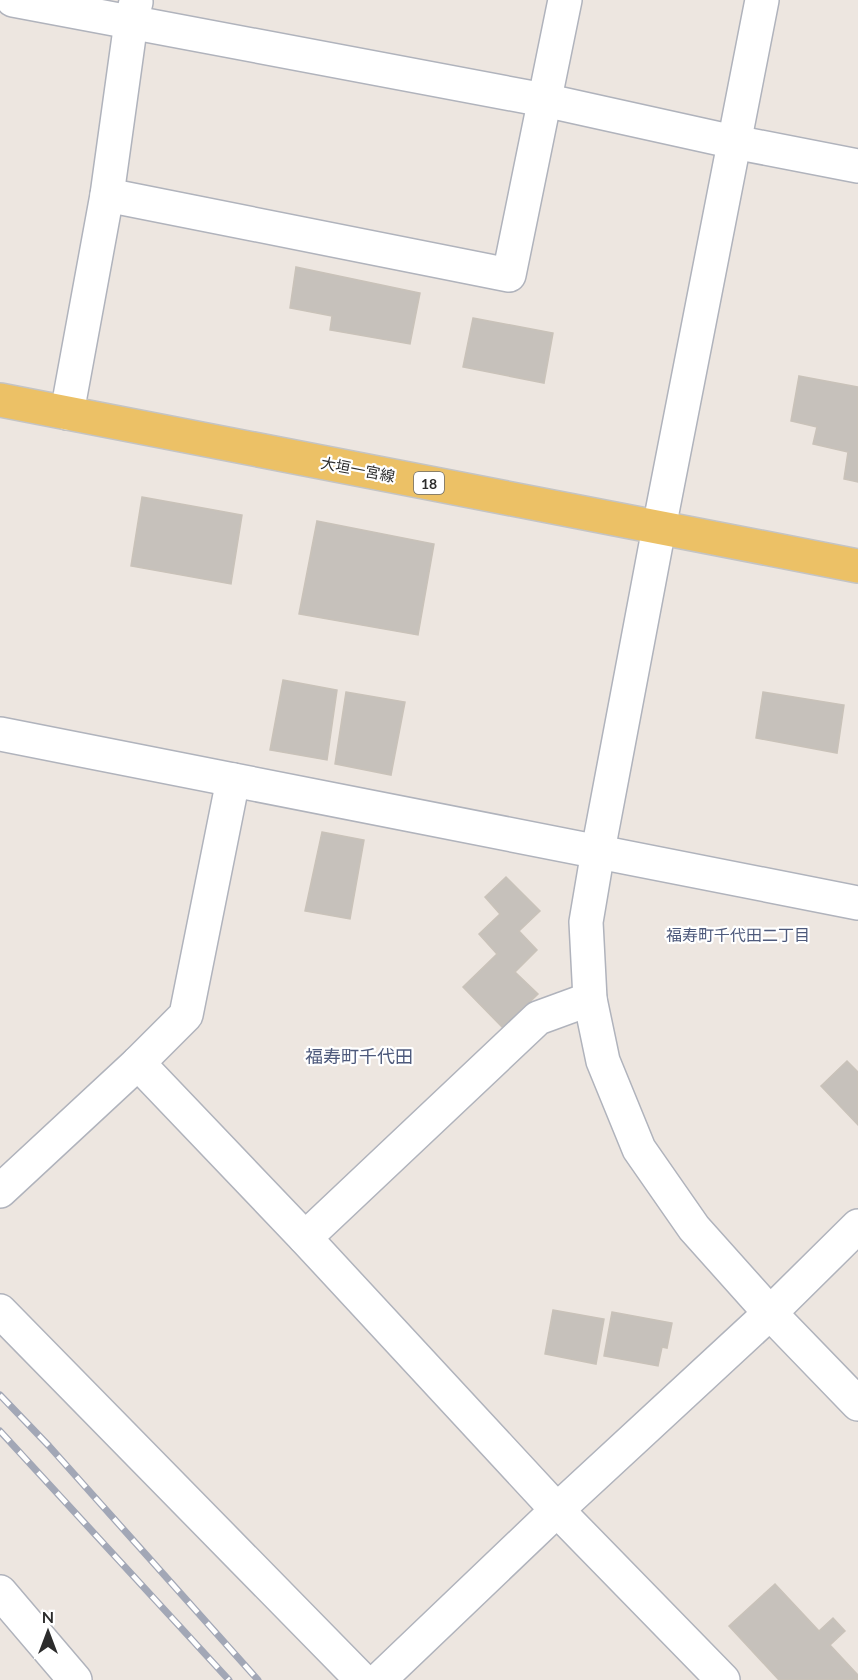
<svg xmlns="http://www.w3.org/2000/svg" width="858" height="1680" font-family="Lato,'Noto Sans JP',sans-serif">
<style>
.building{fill:#c6c1bb;stroke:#c9c2b9;stroke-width:1.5}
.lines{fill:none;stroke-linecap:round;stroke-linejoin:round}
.minor-casing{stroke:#b0b3bc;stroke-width:36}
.major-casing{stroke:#c4c4c4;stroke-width:36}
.minor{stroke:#fff;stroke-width:33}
.major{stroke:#ecc166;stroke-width:33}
.rail-casing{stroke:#a2a7b6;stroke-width:7}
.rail{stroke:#fff;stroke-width:4.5;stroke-dasharray:14;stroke-linecap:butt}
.labels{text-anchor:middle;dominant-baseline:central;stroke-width:4.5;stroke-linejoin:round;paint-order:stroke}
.shield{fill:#fff;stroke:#6b6b6b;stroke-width:1.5}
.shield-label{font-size:14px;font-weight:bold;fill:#2c2c2c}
.street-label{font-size:15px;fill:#2c2c2c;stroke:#fff}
.neighbourhood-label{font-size:16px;fill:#4e5a7c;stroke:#fff}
.quarter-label{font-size:18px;fill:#4e5a7c;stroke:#fff}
</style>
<rect width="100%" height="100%" fill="#ede6e0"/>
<g class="building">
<polygon points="296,267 420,293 410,344 330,330 332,316 290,308"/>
<polygon points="473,318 553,333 544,383 463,367"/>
<polygon points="799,376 858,387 858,482 844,479 848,452 813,444 817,427 791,421"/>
<polygon points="142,497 242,515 231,584 131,566"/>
<polygon points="317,521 434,544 418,635 299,614"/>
<polygon points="283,680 337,690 327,760 270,750"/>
<polygon points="346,692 405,702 391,775 335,764"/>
<polygon points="763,692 844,705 837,753 756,738"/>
<polygon points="322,832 364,840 350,919 305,911"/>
<polygon points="506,877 540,911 519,931 537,950 515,972 538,994 503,1028 463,987 497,954 479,934 500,914 485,897"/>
<polygon points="847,1061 858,1072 858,1125 821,1086"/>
<polygon points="553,1310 604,1319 596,1364 545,1354"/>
<polygon points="612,1312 672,1323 667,1348 662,1347 658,1366 604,1356"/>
<polygon points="775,1584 819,1631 833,1618 845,1631 830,1645 858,1675 858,1680 779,1680 729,1626"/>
</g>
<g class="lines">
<defs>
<g id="minor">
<polyline points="13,0 544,100 734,142 858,166"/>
<polyline points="762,0 659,528 598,851 586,922 590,999 603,1061 639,1149 694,1228 770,1313 858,1404"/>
<polyline points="107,195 509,275 565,0"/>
<polyline points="67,413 107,195 131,22 136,2"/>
<polyline points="0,734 858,903"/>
<polyline points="138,1063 305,1238 557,1510 723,1680"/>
<polyline points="0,1191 138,1063 186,1015 233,780"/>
<polyline points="305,1238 538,1018 590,999"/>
<polyline points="0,1311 362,1680"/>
<polyline points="0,1592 75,1680"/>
<polyline points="379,1680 557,1510 770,1313 858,1226"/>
</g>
<polyline id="major" points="0,400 858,566"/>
</defs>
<use href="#minor" class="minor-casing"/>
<use href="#major" class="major-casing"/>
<use href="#minor" class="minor"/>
<use href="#major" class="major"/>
<defs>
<g id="rail">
<polyline points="0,1395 49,1446 258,1680"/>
<polyline points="0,1431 229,1680"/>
</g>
</defs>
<use href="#rail" class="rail-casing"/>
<use href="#rail" class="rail"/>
</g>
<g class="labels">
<rect class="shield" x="414" y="472" width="30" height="22" rx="4.5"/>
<g class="shield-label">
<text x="429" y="483">18</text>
</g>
<g class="street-label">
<text transform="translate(358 469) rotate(11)">大垣一宮線</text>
</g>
<g class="neighbourhood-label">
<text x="738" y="934">福寿町千代田二丁目</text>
</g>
<g class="quarter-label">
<text x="359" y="1056">福寿町千代田</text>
</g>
</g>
<g transform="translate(48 1632)" stroke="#ffffff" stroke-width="4.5" paint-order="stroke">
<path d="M0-4.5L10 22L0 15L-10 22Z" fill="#2c2c2c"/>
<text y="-9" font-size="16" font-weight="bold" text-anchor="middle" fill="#2c2c2c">N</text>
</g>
</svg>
